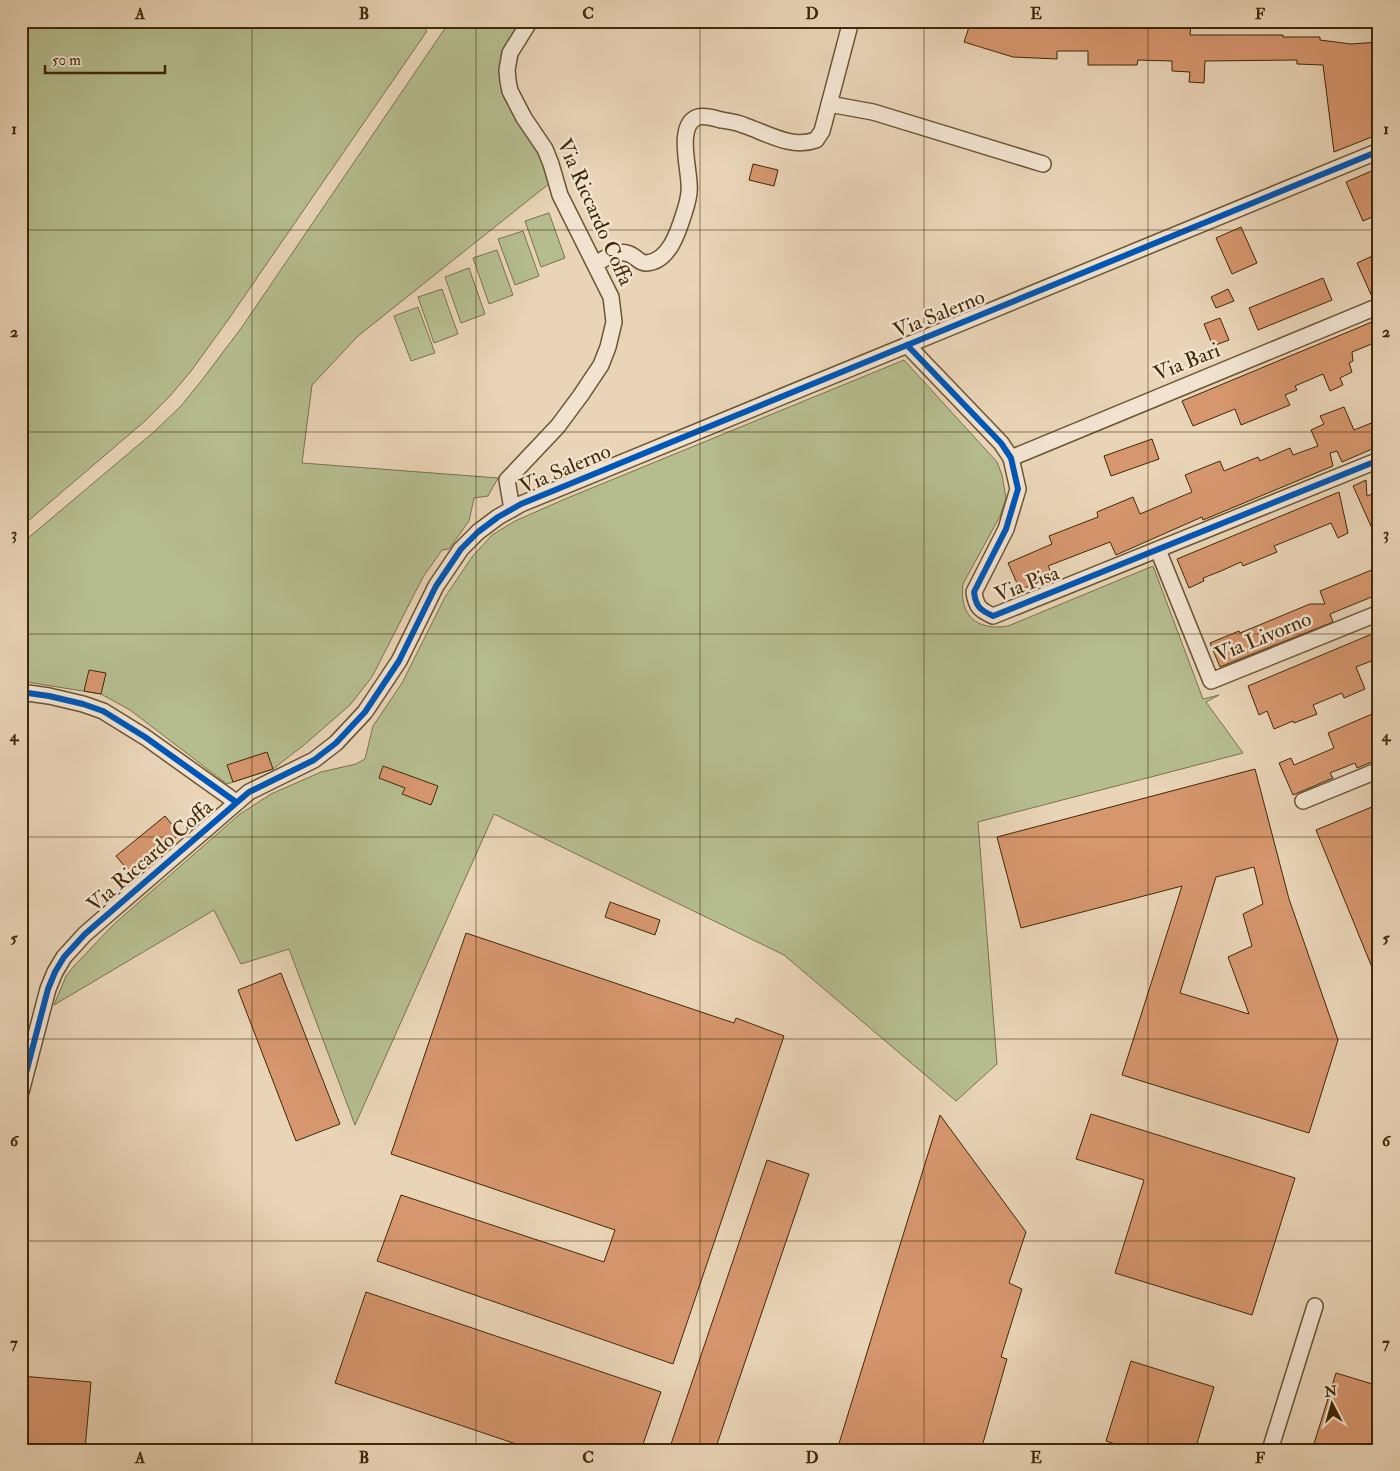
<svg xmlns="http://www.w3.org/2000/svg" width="1400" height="1471" font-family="'IM FELL Double Pica',serif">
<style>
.green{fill:#b5bd8f;stroke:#7a734a}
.building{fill:#d6966e;stroke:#402905;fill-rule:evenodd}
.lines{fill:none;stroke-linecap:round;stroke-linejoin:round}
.street-casing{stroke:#6a5432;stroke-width:18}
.street{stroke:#f1e3d0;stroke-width:15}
.cycleway-casing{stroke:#f1e3d0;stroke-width:9}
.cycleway{stroke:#0057b8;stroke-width:6}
.grid{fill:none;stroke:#402905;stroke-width:1;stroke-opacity:0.55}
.labels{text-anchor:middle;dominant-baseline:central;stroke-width:5;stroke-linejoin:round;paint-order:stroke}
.street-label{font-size:21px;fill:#402905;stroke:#f1e3d0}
.neatline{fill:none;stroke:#402905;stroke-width:2}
.grid-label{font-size:16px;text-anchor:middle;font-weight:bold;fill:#402905}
</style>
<rect width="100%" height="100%" fill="#e9d4b7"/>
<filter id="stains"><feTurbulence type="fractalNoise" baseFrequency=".004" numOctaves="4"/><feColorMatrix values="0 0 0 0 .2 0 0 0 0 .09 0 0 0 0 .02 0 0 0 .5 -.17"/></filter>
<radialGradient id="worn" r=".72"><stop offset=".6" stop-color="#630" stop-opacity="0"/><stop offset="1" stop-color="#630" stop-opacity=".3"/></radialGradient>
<g class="green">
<polygon points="21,21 416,21 427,31 228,320 191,371 170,396 145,421 21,527"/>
<polygon points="450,21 523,21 504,55 541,151 550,183 358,336 312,385 302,463 498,478 488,496 474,498 469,521 449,549 442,550 423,577 372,677 350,705 304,745 273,769 227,784 130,710 101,694 21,681 21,544 155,431 181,406 202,380 242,327"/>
<polygon points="549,213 565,258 541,267 525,221"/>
<polygon points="523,231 539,276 515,285 498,239"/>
<polygon points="497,250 513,295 489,304 473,258"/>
<polygon points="469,268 485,314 461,323 445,277"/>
<polygon points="442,289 458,334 434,343 418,297"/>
<polygon points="418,307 435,353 411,361 394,316"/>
<path d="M904,360L997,462L1002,475L1006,498L1000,516L963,584C959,616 977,631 1008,626L1153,566L1203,699L1219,695L1206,702L1243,753L978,822L997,1064L956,1101L784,955L494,814L355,1125L289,949L241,964L214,910L54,1005L66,976L74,966L114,924L240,814L271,794L321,772L356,764L365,759L373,726L402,683L445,597L472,557L492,535L515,521L565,499Z"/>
</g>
<g class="building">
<polygon points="971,21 1016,21 1016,23 1057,23 1057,26 1105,27 1105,21 1191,23 1190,35 1283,35 1283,37 1320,37 1320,40 1351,44 1379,42 1379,134 1334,152 1323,65 1297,64 1297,60 1205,61 1204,83 1189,82 1190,72 1172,71 1172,61 1138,60 1137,65 1088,65 1088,51 1057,51 1057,59 1013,57 964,42"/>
<polygon points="753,164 778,170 774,186 749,180"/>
<polygon points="1374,170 1379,182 1379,214 1363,221 1346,182"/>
<polygon points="1241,227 1257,263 1232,274 1216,238"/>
<polygon points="1379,253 1379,297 1373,299 1357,263"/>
<polygon points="1323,278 1332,300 1258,330 1249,308"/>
<polygon points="1228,289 1234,301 1216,308 1211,297"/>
<polygon points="1220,318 1229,340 1213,346 1204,324"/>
<polygon points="1379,319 1379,341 1352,352 1353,361 1349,363 1352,372 1340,378 1343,385 1330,391 1323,374 1295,386 1297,390 1285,395 1290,405 1241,425 1235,409 1193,426 1182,401"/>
<polygon points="1344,407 1354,430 1379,420 1379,446 1342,462 1337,451 1330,453 1333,466 1203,520 1202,517 1116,555 1110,542 1048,566 1053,576 1020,590 1008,563 1052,544 1049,536 1098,517 1097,512 1133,497 1140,514 1192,492 1185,475 1220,461 1224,471 1258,457 1260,461 1290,448 1293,455 1318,446 1311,430 1324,424 1320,416"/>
<polygon points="1152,439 1159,459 1111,476 1104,456"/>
<polygon points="1366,480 1367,496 1379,491 1379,544 1353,486"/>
<polygon points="1339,492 1348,533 1338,538 1331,523 1274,546 1277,552 1243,566 1241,562 1221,571 1203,578 1204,581 1189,588 1177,559"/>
<polygon points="1379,567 1379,594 1330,614 1333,622 1220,667 1210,643 1239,631 1240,633 1310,604 1325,604 1320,591"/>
<polygon points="1379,631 1379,658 1356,667 1365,689 1344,698 1342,693 1313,705 1317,714 1294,723 1293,721 1274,729 1267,711 1259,715 1248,686"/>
<polygon points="89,670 106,673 101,694 84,691"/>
<polygon points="1379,711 1379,759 1357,768 1355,763 1330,773 1333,778 1293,795 1279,763 1291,758 1294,765 1334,748 1328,733"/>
<polygon points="267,752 273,769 233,782 227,765"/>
<polygon points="383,766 438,786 431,805 402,794 405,788 379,778"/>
<path d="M1255,769L1289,899L1338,1040L1309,1133L1122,1075L1182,886L1021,928L997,837ZM1254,867L1263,904L1243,914L1252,946L1228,957L1249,1014L1180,993L1216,877Z"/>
<polygon points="1379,804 1379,982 1378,982 1316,830"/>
<polygon points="165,816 180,834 131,874 116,856"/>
<polygon points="610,902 660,920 655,935 605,917"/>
<polygon points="466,933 734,1023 736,1018 784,1036 673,1364 377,1261 401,1195 604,1262 615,1230 391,1154"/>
<polygon points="281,973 340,1124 296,1141 238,990"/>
<polygon points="1091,1114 1295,1178 1252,1315 1115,1273 1144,1180 1076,1159"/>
<polygon points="940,1115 1026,1232 1009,1283 1022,1289 1001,1357 1007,1359 981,1450 837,1450"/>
<polygon points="767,1160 809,1174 715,1450 669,1450"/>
<polygon points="366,1292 661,1392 641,1450 534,1450 335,1383"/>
<polygon points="1131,1361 1214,1387 1195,1450 1134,1450 1106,1441"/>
<polygon points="1336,1373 1379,1386 1379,1450 1312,1450"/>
<polygon points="21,1376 91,1382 85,1450 21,1445"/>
</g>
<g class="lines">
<defs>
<g id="street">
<polyline points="829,104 873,112 1043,164"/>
<path d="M595,264C606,258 620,247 633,256C638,259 640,263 646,263C671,262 680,226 686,207C688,200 690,191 689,184C689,168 676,124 698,117C705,115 714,118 721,120C728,121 736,122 743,125C767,133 791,149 816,140L822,131L851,21"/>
<path d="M907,345L1001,443L1011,458L1018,489L1006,529L974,592C976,607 980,610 993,616L1379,460"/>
<polyline points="1011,458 1379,306"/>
<polyline points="512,509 507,480 558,426 581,395 601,365 608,347 614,322 611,297 560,195 551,164 545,149 524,118 510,91 508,81 507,70 510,53 530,21"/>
<polyline points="1158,550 1211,681 1379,613"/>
<polyline points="21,692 49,696 83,704 103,711 145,737 236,802"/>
<polyline points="1303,801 1379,770"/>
<polyline points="21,1092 48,989 55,972 64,957 85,934 249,792 314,760 336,743 365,712 399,661 436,586 461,549 478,532 498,517 521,504 1379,151"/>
<polyline points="1270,1450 1315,1306"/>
</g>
</defs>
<use href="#street" class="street-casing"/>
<use href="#street" class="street"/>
<defs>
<g id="cycleway">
<path d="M907,345L1001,443L1011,458L1018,489L1006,529L974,592C976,607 980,610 993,616L1379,460"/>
<polyline points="21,692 49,696 83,704 103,711 145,737 236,802"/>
<polyline points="21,1092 48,989 55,972 64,957 85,934 249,792 314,760 336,743 365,712 399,661 436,586 461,549 478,532 498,517 521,504 1379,151"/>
</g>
</defs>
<use href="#cycleway" class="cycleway-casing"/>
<use href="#cycleway" class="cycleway"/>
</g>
<path class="grid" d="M252,21V1450M476,21V1450M700,21V1450M924,21V1450M1148,21V1450M21,230H1379M21,432H1379M21,634H1379M21,837H1379M21,1039H1379M21,1241H1379"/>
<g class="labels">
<g class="street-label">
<text transform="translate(595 212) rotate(66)">Via Riccardo Coffa</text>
<text transform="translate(939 314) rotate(-22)">Via Salerno</text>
<text transform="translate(1187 362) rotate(-22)">Via Bari</text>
<text transform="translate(565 469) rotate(-23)">Via Salerno</text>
<text transform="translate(1027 584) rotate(-21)">Via Pisa</text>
<text transform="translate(1263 637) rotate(-22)">Via Livorno</text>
<text transform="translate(150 856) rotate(-41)">Via Riccardo Coffa</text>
</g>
</g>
<rect width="1400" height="1471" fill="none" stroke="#e9d4b7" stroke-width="55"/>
<g transform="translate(1332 1404) rotate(354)" stroke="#f1e3d0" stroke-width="4" paint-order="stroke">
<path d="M0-4L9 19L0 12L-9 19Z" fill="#402905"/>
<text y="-8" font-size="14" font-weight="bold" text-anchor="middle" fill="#402905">N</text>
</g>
<path d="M45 65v8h120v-8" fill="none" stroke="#402905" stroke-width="2.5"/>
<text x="52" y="65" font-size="15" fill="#402905" stroke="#f1e3d0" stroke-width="4" paint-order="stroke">50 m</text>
<rect x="28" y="28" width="1344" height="1416" class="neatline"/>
<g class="grid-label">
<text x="140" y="19">A</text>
<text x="364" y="19">B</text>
<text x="588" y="19">C</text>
<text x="812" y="19">D</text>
<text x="1036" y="19">E</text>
<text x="1260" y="19">F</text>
<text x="14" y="134">1</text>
<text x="1386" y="134">1</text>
<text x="14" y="337">2</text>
<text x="1386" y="337">2</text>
<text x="14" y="539">3</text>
<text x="1386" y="539">3</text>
<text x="14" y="741">4</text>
<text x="1386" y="741">4</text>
<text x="14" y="943">5</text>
<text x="1386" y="943">5</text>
<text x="14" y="1146">6</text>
<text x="1386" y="1146">6</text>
<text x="14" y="1348">7</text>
<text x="1386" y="1348">7</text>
<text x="140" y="1463">A</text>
<text x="364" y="1463">B</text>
<text x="588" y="1463">C</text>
<text x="812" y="1463">D</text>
<text x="1036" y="1463">E</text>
<text x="1260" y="1463">F</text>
</g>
<rect width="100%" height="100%" filter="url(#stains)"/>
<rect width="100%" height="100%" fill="url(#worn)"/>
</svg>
